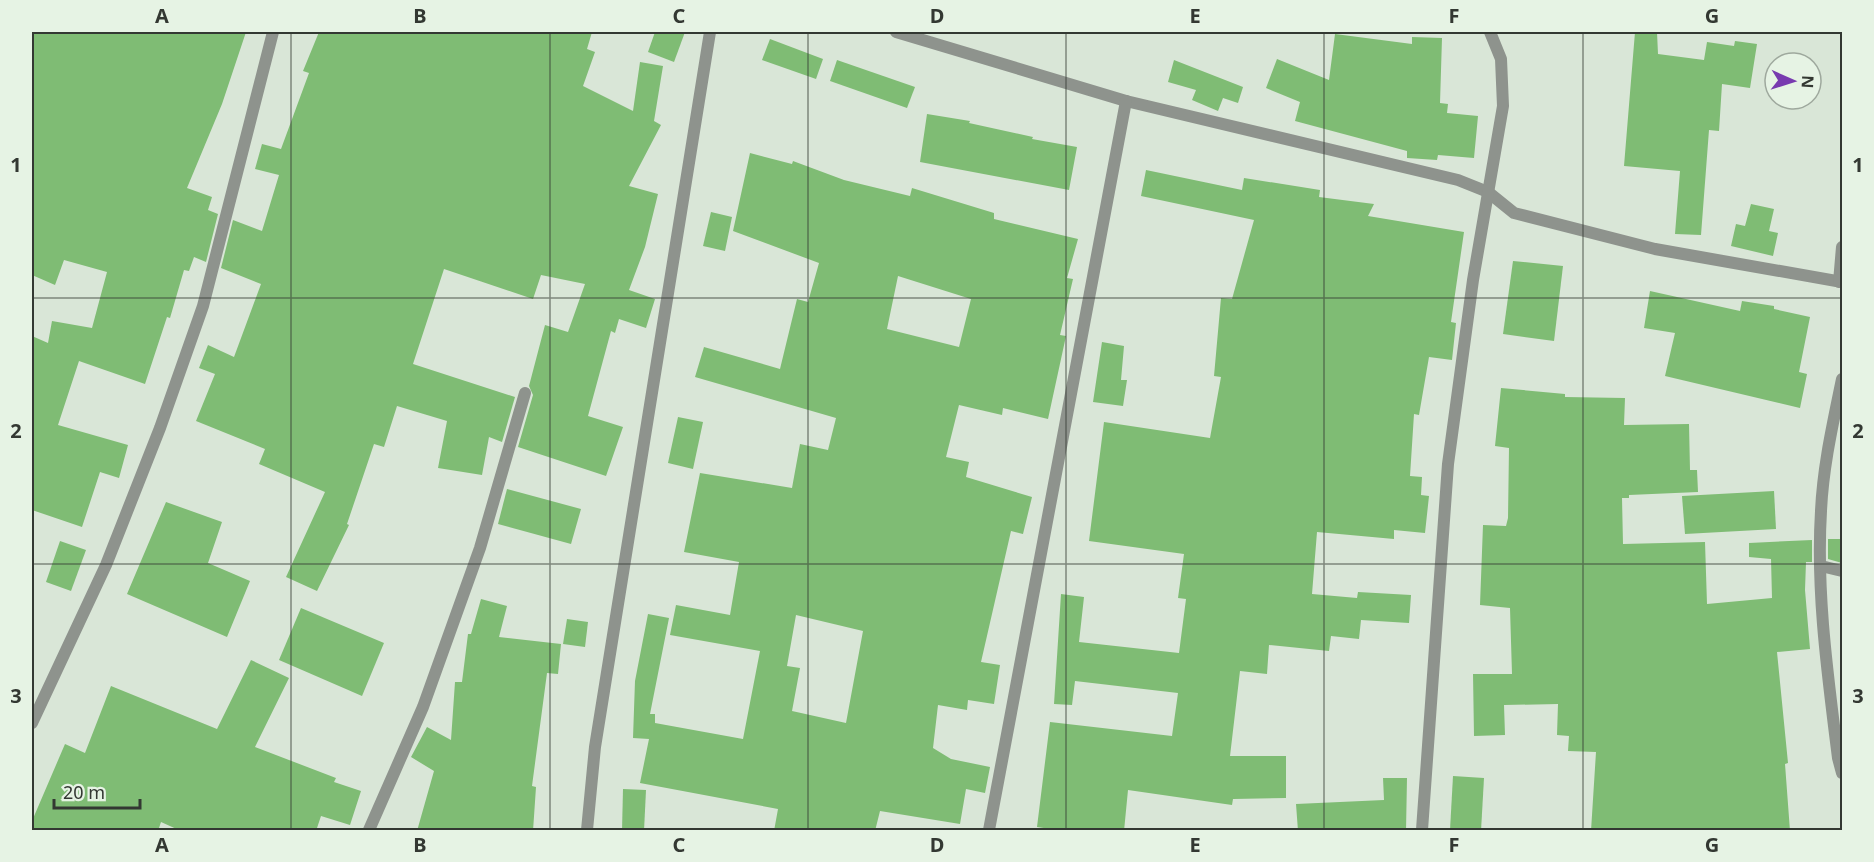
<svg xmlns="http://www.w3.org/2000/svg" width="1874" height="862" font-family="'Noto Sans',sans-serif">
<style>
.building{fill:#7fbc74;fill-rule:evenodd}
.lines{fill:none;stroke-linecap:round;stroke-linejoin:round}
.street{stroke:#8e938d;stroke-width:12}
.grid{fill:none;stroke:#333832;stroke-width:1.5;stroke-opacity:0.55}
.neatline{fill:none;stroke:#333832;stroke-width:2}
.grid-label{font-size:20px;text-anchor:middle;font-weight:bold;fill:#333832}
</style>
<rect width="100%" height="100%" fill="#d9e6d7"/>
<g class="building">
<polygon points="32,32 246,32 222,104 187,188 212,197 208,210 218,214 206,262 194,257 189,271 184,270 170,318 167,317 145,384 79,361 58,425 128,445 119,478 100,472 82,527 32,510 32,336 48,343 52,321 92,328 107,272 64,260 55,285 32,275"/>
<polygon points="319,32 592,32 587,49 595,52 583,86 633,111 640,62 663,66 654,121 661,125 629,186 658,194 645,247 629,290 655,299 646,328 619,319 615,333 611,331 588,416 623,427 606,476 518,447 533,395 529,386 545,325 568,332 585,284 541,275 533,299 444,269 413,364 515,397 502,442 489,437 482,475 438,468 447,421 397,406 384,447 374,444 347,524 349,525 317,591 286,577 325,492 259,464 265,449 196,421 215,374 199,368 208,345 234,357 261,284 221,268 233,220 262,231 279,175 255,169 262,144 281,149 309,73 303,71"/>
<polygon points="655,32 685,32 674,62 648,52"/>
<polygon points="1635,32 1657,32 1658,54 1704,60 1707,42 1734,46 1735,41 1757,44 1750,88 1722,84 1719,131 1709,130 1701,235 1675,234 1680,171 1624,166"/>
<polygon points="1335,34 1412,44 1412,37 1442,38 1440,103 1448,104 1447,113 1478,116 1474,158 1438,155 1437,160 1407,158 1407,151 1295,121 1300,102 1266,88 1277,59 1329,80"/>
<polygon points="770,39 823,59 816,79 762,60"/>
<polygon points="837,60 915,87 907,108 830,81"/>
<polygon points="1174,60 1243,87 1238,103 1223,98 1218,111 1192,100 1196,90 1168,82"/>
<polygon points="927,114 970,121 969,123 1033,137 1032,139 1077,147 1069,190 920,162"/>
<path d="M750,153L792,164L793,161L844,180L910,196L912,188L994,213V219L1078,239L1067,278L1073,279L1060,335L1066,336L1048,419L1003,408L1002,415L959,405L946,457L969,462L966,477L1032,497L1023,534L1011,531L981,662L1000,665L994,704L968,700L967,710L938,705L933,748L951,759L990,767L985,793L966,789L960,824L880,811L875,831H774L778,809L640,783L649,739L633,738L635,681L648,614L669,618L650,714H655V723L743,739L760,651L670,635L676,605L730,615L739,562L684,552L700,473L792,488L800,444L828,450L836,418L695,377L704,347L780,369L797,299L808,302L819,263L733,231ZM898,276L971,299L959,347L887,329ZM796,615L863,631L846,723L792,711L800,668L787,666Z"/>
<polygon points="1146,170 1242,190 1244,178 1320,190 1319,197 1374,204 1368,216 1464,232 1451,322 1456,323 1452,360 1429,357 1419,415 1414,414 1410,476 1422,477 1421,495 1429,496 1425,533 1394,530 1394,539 1317,532 1312,594 1357,598 1358,592 1411,595 1409,623 1361,620 1359,639 1331,636 1329,651 1269,645 1267,674 1240,671 1230,756 1286,756 1286,798 1233,799 1232,805 1128,790 1124,831 1064,831 1037,827 1050,722 1172,736 1178,693 1075,681 1072,705 1054,704 1061,594 1084,597 1079,642 1179,653 1186,599 1178,598 1184,554 1089,541 1104,422 1210,438 1221,377 1214,376 1221,298 1232,299 1254,220 1141,196"/>
<polygon points="1751,204 1774,209 1769,231 1778,233 1773,256 1731,246 1736,224 1745,226"/>
<polygon points="711,212 732,217 725,251 703,246"/>
<polygon points="1513,261 1563,266 1554,341 1503,334"/>
<polygon points="1650,291 1740,311 1742,301 1774,306 1774,309 1810,317 1799,372 1807,374 1800,408 1665,376 1675,333 1644,328"/>
<polygon points="1102,342 1124,346 1121,380 1127,380 1123,406 1093,402"/>
<polygon points="1501,388 1565,394 1565,397 1625,398 1624,425 1689,424 1690,470 1697,470 1698,492 1629,495 1629,498 1622,498 1623,544 1705,542 1707,604 1772,598 1771,559 1749,557 1749,543 1812,540 1812,562 1806,562 1805,590 1810,649 1777,652 1788,763 1785,764 1790,831 1591,831 1596,752 1568,751 1569,736 1557,735 1558,704 1504,705 1505,735 1474,736 1473,674 1512,674 1510,608 1480,605 1483,525 1506,526 1508,518 1509,448 1495,446"/>
<polygon points="678,417 703,422 693,469 668,463"/>
<polygon points="507,489 581,509 571,544 498,524"/>
<polygon points="1774,491 1776,529 1685,534 1682,496"/>
<polygon points="166,502 222,522 208,563 250,581 227,637 127,594"/>
<polygon points="1828,539 1842,539 1842,563 1828,559"/>
<polygon points="60,541 86,550 71,591 46,582"/>
<polygon points="481,599 507,606 499,637 561,644 558,674 547,673 532,786 536,787 533,831 417,831 434,771 411,757 427,727 451,740 455,682 462,682 468,634 471,634"/>
<polygon points="301,608 384,643 362,696 279,660"/>
<polygon points="567,619 588,622 585,647 563,644"/>
<polygon points="251,660 289,678 255,747 336,778 334,782 361,791 350,825 321,816 316,831 181,831 161,822 158,831 32,831 32,821 65,744 85,753 111,686 217,729"/>
<polygon points="1453,776 1484,778 1481,831 1450,830"/>
<polygon points="1383,778 1407,778 1406,831 1298,831 1296,804 1384,800"/>
<polygon points="623,789 646,790 644,831 622,831"/>
</g>
<g class="lines">
<g class="street">
<polyline points="896,32 1126,101 1458,180 1488,192 1514,213 1655,249 1842,282"/>
<polyline points="1839,282 1842,247"/>
<path d="M1842,379C1833,423 1823,466 1821,511C1816,593 1828,677 1838,758L1842,773"/>
<polyline points="1821,566 1842,571"/>
<polyline points="32,723 106,565 160,428 203,306 273,32"/>
<polyline points="369,830 423,707 480,548 525,393"/>
<polyline points="587,830 595,747 710,32"/>
<polyline points="989,830 1126,101"/>
<polyline points="1422,830 1448,464 1473,280 1503,106 1501,59 1490,32"/>
</g>
</g>
<path class="grid" d="M291,32V830M550,32V830M808,32V830M1066,32V830M1324,32V830M1583,32V830M32,298H1842M32,564H1842"/>
<rect width="1874" height="862" fill="none" stroke="#e6f3e4" stroke-width="66"/>
<g transform="translate(1793 81) rotate(93)"><circle r="28" fill="#e6f3e4" stroke="#9ea89d" stroke-width="1.5"/>
<path d="M0-4.5L10 22L0 15L-10 22Z" fill="#783aaf"/>
<text y="-9" font-size="16" font-weight="bold" text-anchor="middle" fill="#333832">N</text>
</g>
<path d="M54 799v9h86v-9" fill="none" stroke="#333832" stroke-width="3"/>
<text x="63" y="799" font-size="18" fill="#333832" stroke="#e6f3e4" stroke-width="4.5" paint-order="stroke">20 m</text>
<rect x="33" y="33" width="1808" height="796" class="neatline"/>
<g class="grid-label">
<text x="162" y="23">A</text>
<text x="420" y="23">B</text>
<text x="679" y="23">C</text>
<text x="937" y="23">D</text>
<text x="1195" y="23">E</text>
<text x="1454" y="23">F</text>
<text x="1712" y="23">G</text>
<text x="16" y="172">1</text>
<text x="1858" y="172">1</text>
<text x="16" y="438">2</text>
<text x="1858" y="438">2</text>
<text x="16" y="703">3</text>
<text x="1858" y="703">3</text>
<text x="162" y="852">A</text>
<text x="420" y="852">B</text>
<text x="679" y="852">C</text>
<text x="937" y="852">D</text>
<text x="1195" y="852">E</text>
<text x="1454" y="852">F</text>
<text x="1712" y="852">G</text>
</g>
</svg>
